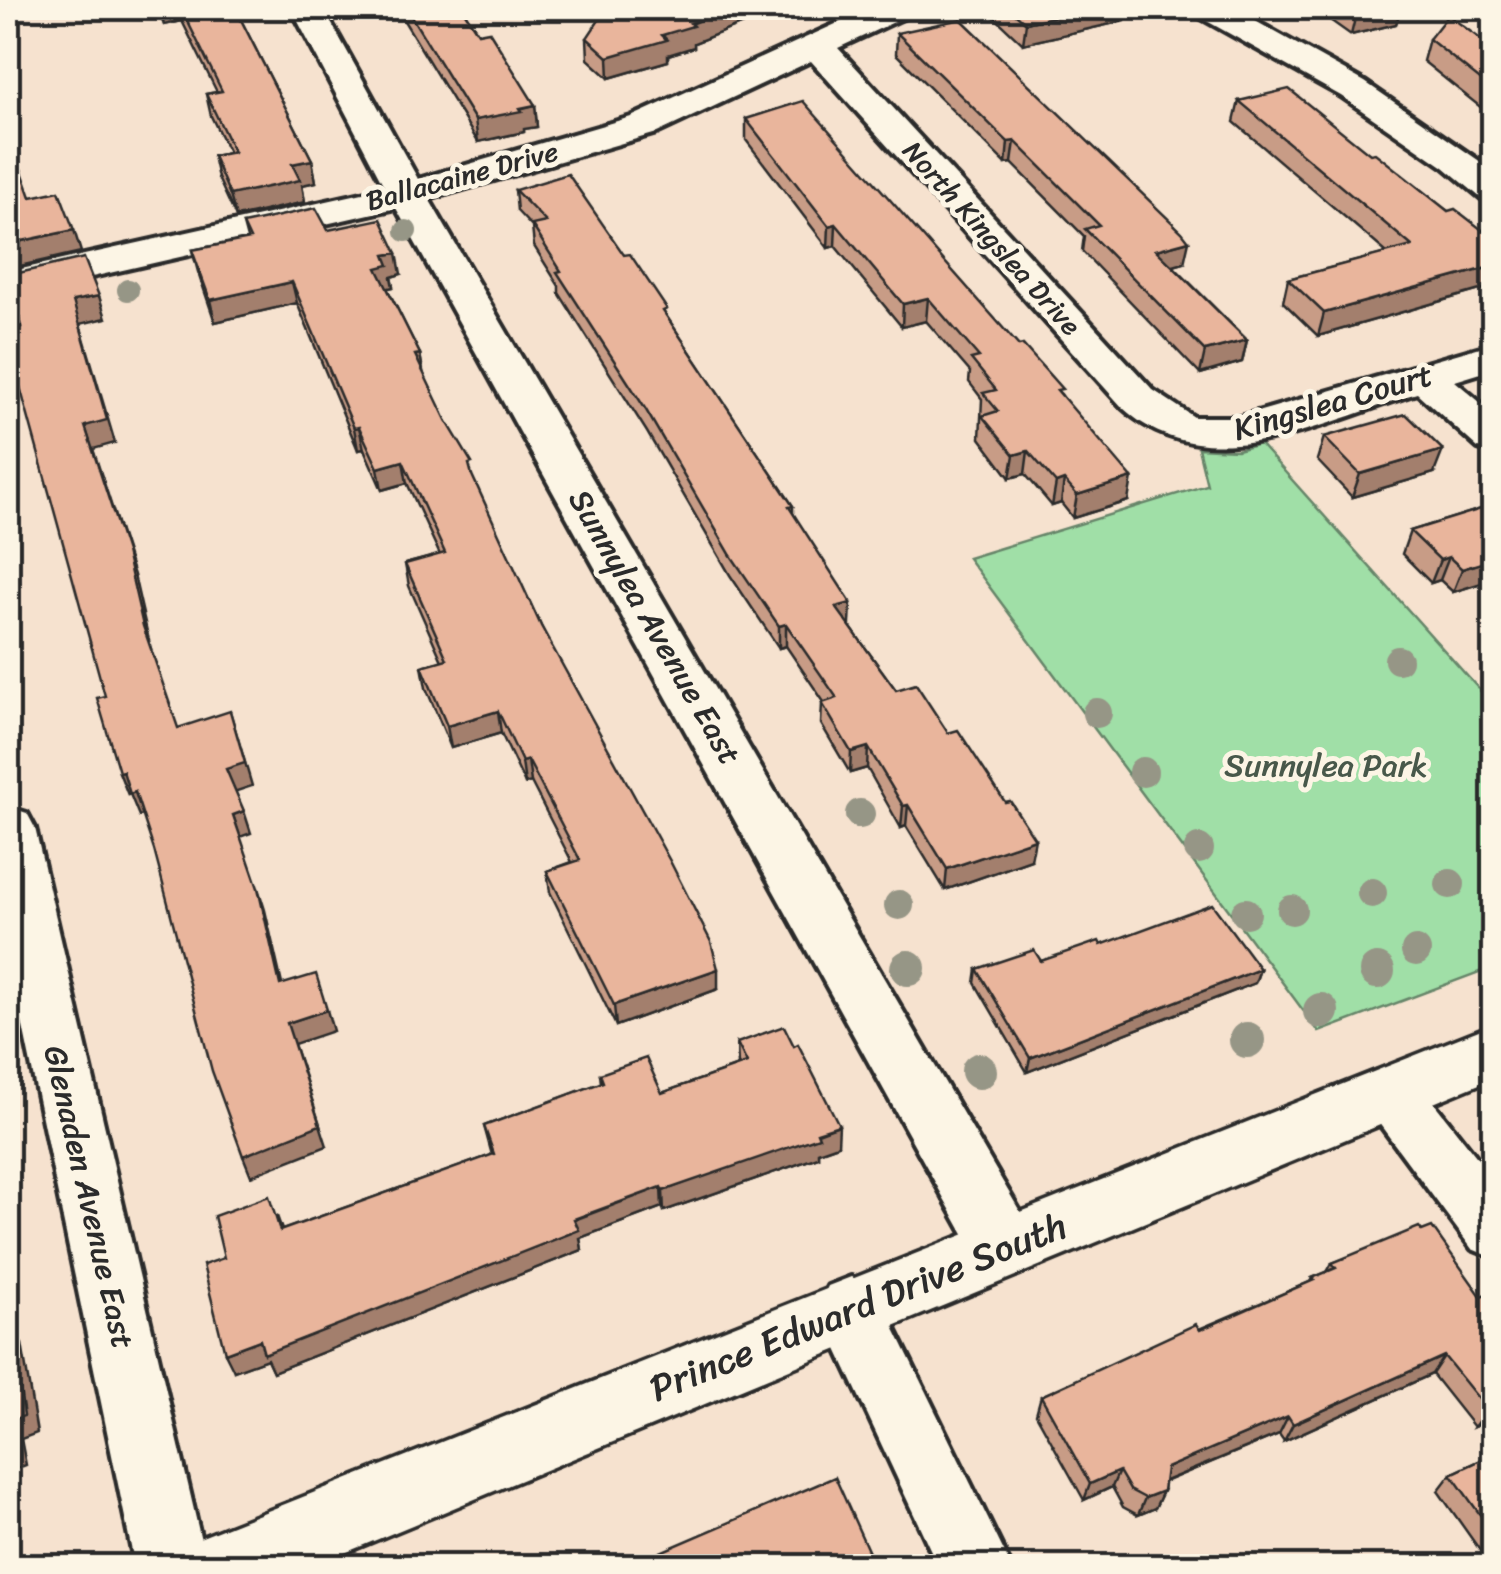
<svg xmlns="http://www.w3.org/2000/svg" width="1501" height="1574" font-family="Sriracha,sans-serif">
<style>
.green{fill:#a0dfa7;stroke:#668569;stroke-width:2.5}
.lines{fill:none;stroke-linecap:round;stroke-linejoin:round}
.minor-casing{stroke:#2b2b2b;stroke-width:8}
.tertiary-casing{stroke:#2b2b2b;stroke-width:7}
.minor{fill:#fcf5e5;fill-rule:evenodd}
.tertiary{fill:#fcf5e5;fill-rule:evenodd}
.tree{fill:#969686}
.wall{fill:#c89c86;stroke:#2b2b2b;stroke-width:2.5}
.shaded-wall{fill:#a37f6d;stroke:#2b2b2b;stroke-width:2.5}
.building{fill:#e9b59c;stroke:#2b2b2b;stroke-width:2.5}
.labels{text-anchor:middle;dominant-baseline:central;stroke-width:10;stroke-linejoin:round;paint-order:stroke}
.far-street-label{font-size:28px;fill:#2b2b2b;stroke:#fcf5e5}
.street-label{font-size:32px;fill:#2b2b2b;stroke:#fcf5e5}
.park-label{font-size:32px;fill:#48584a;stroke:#fcf5e5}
.near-street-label{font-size:38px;fill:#2b2b2b;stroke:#fcf5e5}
</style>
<rect width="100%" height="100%" fill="#f6e2cf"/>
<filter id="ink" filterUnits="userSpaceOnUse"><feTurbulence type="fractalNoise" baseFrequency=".01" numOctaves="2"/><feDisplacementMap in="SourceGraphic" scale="20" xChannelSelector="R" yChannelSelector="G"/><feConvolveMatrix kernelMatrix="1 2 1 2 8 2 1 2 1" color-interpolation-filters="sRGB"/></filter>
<g filter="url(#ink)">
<polygon class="green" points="1260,444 1493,705 1493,967 1319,1032 968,558 1207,485 1198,448 1237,450"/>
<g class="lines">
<defs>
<g id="minor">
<path d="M291,8H323L418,179L631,117L871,8H913L909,15L838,48L1153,390L1194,417H1240L1494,343V369L1455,381L1494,414V452L1478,448L1417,393C1326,421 1206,485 1123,408L811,61L657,133L429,199L1028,1225L1037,1246L1028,1267L1005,1275L982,1267L396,208L8,296V272L385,188Z"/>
<polygon points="1191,8 1232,8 1365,82 1494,171 1494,201 1481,198 1444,167 1341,96 1196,15"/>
<polygon points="8,807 27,813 35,828 207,1566 135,1566 8,954"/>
<polygon points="1391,1067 1412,1075 1494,1179 1494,1258 1472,1249 1370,1111 1361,1093 1370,1075"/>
<polygon points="851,1277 874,1286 1011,1566 938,1566 818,1308 828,1286"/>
</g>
<polygon id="tertiary" points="1494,1024 1494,1078 313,1566 187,1566 197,1539"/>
</defs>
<use href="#minor" class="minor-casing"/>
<use href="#tertiary" class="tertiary-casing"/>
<use href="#minor" class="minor"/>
<use href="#tertiary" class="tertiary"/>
</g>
<g class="tree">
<circle cx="406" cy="231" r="11"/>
<circle cx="128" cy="290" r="11"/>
<circle cx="1398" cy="660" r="14"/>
<circle cx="1097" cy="713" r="15"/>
<circle cx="1143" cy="772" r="15"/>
<circle cx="860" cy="814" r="15"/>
<circle cx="1199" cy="849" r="15"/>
<circle cx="1450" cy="884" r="15"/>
<circle cx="1372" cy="893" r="15"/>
<circle cx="899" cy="905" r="15"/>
<circle cx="1292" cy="910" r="15"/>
<circle cx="1246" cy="913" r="15"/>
<circle cx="1416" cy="951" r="15"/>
<circle cx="908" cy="968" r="18"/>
<circle cx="1377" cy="971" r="18"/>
<circle cx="1321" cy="1011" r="18"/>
<circle cx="1247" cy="1040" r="18"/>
<circle cx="979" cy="1071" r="18"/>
</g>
<g class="wall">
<polygon points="157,8 235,8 312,160 316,182 302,185 305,202 236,217 218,178 213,156 229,153 211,116 206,94 217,92 182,21 164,25"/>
<polygon points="402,8 462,8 478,33 535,105 537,127 524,129 524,132 478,142 403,19"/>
<polygon points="783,8 694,43 694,47 668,55 668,61 609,78 588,59 587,38"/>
<polygon points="989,8 1126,8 1124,21 1023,44 989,12"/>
<polygon points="1313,8 1401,8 1396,24 1351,35"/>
<polygon points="897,33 1184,263 1173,266 1247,340 1242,362 1200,374 1082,251 1084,236 1012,163 1006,164 896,54"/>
<polygon points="1429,39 1494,49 1494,118 1423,61"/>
<polygon points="1239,101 1370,154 1448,211 1494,239 1494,286 1318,336 1283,302 1288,279 1387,253 1234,122"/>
<polygon points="746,119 1061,394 1128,501 1073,518 1061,503 1052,506 1025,474 1010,478 980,438 982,399 969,382 970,372 926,321 902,327 835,246 828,248 746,140"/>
<polygon points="515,190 624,255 667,317 793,506 793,513 849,625 896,690 1031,860 945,890 906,826 901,828 867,768 850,773 821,724 822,703 824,702 786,646 779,648 730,575 647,432 559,293 559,286 534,246 532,227 517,211"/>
<polygon points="243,224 328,230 401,274 391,277 393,287 387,288 420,354 423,373 541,626 718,989 616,1026 550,892 547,871 572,862 531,782 525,784 501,733 451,748 426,688 422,666 442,661 409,586 405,564 440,555 407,483 382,490 364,449 358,450 297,303 215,322 198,272 192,250 247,239"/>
<polygon points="1324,437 1434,473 1352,497 1317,460"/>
<polygon points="1494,505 1494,579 1453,592 1440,580 1431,583 1402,554 1410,531"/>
<polygon points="1101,945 1260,969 1255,983 1027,1072 975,983 977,969 1041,961"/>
<polygon points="737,1043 838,1145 818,1152 818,1157 664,1211 662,1207 580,1238 582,1250 273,1372 267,1359 234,1371 224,1258 277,1216 282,1230 492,1155 484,1126 601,1083 600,1074 662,1093 738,1066"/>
<polygon points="1422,1231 1481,1296 1494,1296 1494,1418 1474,1427 1432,1374 1284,1441 1279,1434 1164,1482 1163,1491 1155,1508 1138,1515 1123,1507 1112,1487 1084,1500 1036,1414 1041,1396 1310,1282 1312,1278 1327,1272 1332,1263"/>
<polygon points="1494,1454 1494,1566 1491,1566 1438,1491 1451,1474"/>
</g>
<g class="shaded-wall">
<polygon points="160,8 179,8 182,21 164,25"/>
<polygon points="730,8 783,8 694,43 694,47 668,55 668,61 609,78 608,57"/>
<polygon points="1094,8 1126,8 1124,21 1023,44 1026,23"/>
<polygon points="1382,8 1401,8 1396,24 1351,35 1356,14"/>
<polygon points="535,105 537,127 524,129 524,132 478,142 475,120"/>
<polygon points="1015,141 1012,163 1006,164 1008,142"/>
<polygon points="312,160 316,182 302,185 305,202 236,217 230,195 292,164"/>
<polygon points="836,224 835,246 828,248 829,226"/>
<polygon points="74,230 81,252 11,268 8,258 8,244"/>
<polygon points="1189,241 1184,263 1152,272 1156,250"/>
<polygon points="397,253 401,274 391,277 393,287 381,290 377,268 385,255"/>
<polygon points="1494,266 1494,286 1318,336 1324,313"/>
<polygon points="292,282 297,303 215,322 210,300"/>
<polygon points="99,296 106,318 80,324 115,443 93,449 134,575 151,649 85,426 73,301"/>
<polygon points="928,298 926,321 902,327 903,304"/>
<polygon points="1247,340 1242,362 1200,374 1205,351"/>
<polygon points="420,354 424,376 415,355"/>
<polygon points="359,427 364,449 358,450 354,428"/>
<polygon points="1443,450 1434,473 1352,497 1360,474"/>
<polygon points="1028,451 1025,474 1010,478 1014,455"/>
<polygon points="403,461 407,483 382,490 378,468"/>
<polygon points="1132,478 1128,501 1073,518 1077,495"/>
<polygon points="1064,480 1061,503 1052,506 1056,483"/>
<polygon points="1449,557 1440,580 1431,583 1440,560"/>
<polygon points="1494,559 1494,579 1453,592 1462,569"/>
<polygon points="851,603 850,624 835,629 836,607"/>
<polygon points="786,624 786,646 779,648 779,626"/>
<polygon points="230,711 252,786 234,792 226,769"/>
<polygon points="498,711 501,733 451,748 447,726"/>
<polygon points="868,747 867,768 850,773 851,752"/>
<polygon points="528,760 531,782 525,784 522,762"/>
<polygon points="123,771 135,792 144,815 139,816 130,794 128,795 119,772"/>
<polygon points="908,805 906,826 901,828 903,806"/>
<polygon points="244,811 251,833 240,837 233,815"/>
<polygon points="1035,839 1031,860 945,890 947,869"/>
<polygon points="258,888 265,910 287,1006 280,985"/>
<polygon points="718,969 718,989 616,1026 614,1005"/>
<polygon points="1260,969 1255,983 1027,1072 1030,1058"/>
<polygon points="327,1010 333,1031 294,1044 327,1146 251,1176 243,1156 287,1023"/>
<polygon points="839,1125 838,1145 818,1152 818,1157 664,1211 663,1191"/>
<polygon points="661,1187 662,1207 580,1238 582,1250 273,1372 267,1359 234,1371 225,1353"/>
<polygon points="10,1326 22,1344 37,1433 21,1439 26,1465 8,1472"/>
<polygon points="1444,1356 1432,1374 1284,1441 1293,1424"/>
<polygon points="1494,1406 1494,1418 1474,1427 1487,1409"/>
<polygon points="1288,1416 1279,1434 1158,1484 1166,1468"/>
<polygon points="1119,1471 1112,1487 1084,1500 1090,1484"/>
<polygon points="1163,1491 1155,1508 1138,1515 1145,1498"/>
</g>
<g class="building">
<polygon points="181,8 235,8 312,160 292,164 300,180 230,195 213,156 234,152 206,94 222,91"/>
<polygon points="406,8 462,8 478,33 489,31 535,105 520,108 522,111 475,120"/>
<polygon points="607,8 730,8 690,23 693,26 662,35 667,40 608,57 587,38"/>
<polygon points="1009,8 1094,8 1026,23"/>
<polygon points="1347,8 1382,8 1356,14"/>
<polygon points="1448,15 1494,49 1494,91 1429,39"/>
<polygon points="961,19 1182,232 1189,241 1156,250 1247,340 1205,351 1085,229 1099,225 1015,141 1008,142 897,33"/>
<polygon points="1289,89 1370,154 1375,153 1448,211 1455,209 1494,239 1494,266 1324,313 1288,279 1412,246 1239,101"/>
<polygon points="803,101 1019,346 1023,345 1062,389 1057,390 1132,478 1077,495 1064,480 1056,483 1028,451 1014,455 982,416 998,411 983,393 996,390 971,359 979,357 928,298 903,304 836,224 829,226 746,119"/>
<polygon points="20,166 31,197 59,191 74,230 8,244 8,168"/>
<polygon points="568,174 624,255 630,254 667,309 663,311 793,506 789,507 851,603 836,607 896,690 916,684 948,733 958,730 1005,802 1010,801 1035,839 947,869 908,805 903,806 868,747 851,752 822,703 837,698 786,624 779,626 730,554 646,410 557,272 561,271 532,225 546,222 515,190"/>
<polygon points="316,208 328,230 381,219 397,253 385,255 389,265 377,268 420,354 415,355 446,420 472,463 469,464 472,475 541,626 670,861 711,942 718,969 614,1005 547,871 580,860 528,760 522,762 498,711 447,726 422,666 447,659 405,564 445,553 403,461 378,468 359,427 354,428 292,282 210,300 192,250 250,239 243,224"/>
<polygon points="84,258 99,296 73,301 107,420 85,426 126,552 143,626 178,728 230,711 245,763 226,769 244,811 233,815 258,888 280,985 316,974 327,1010 287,1023 320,1125 243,1156 212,1071 154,850 135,792 130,794 123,771 119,772 97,698 105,696 8,343 8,330 22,327 10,275"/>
<polygon points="1406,414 1443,450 1360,474 1324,437"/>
<polygon points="1494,505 1494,559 1462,569 1449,557 1440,560 1410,531"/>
<polygon points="1212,904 1260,969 1030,1058 977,969 1034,950 1041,961 1099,941 1101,945"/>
<polygon points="784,1026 794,1046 798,1044 839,1125 817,1132 819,1137 663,1191 661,1187 574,1219 579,1230 264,1354 260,1340 225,1353 203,1265 224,1258 214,1216 269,1196 280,1231 494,1154 484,1126 603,1082 600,1074 646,1058 662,1093 747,1063 737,1043"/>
<polygon points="1419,1227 1422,1231 1432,1227 1481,1296 1491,1292 1494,1296 1494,1406 1487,1409 1444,1356 1293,1424 1288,1416 1166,1468 1163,1491 1145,1498 1130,1490 1119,1471 1090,1484 1041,1396 1196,1324 1200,1330 1314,1280 1312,1278 1336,1268 1332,1263"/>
<polygon points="8,1326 10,1326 24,1416 8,1421 12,1448 8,1449"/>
<polygon points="1494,1454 1494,1534 1451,1474"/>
<polygon points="835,1477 875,1566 628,1566"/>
</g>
</g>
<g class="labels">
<g class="far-street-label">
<text transform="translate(462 176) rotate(-15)">Ballacaine Drive</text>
<text transform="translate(992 238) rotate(48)">North Kingslea Drive</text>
</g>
<g class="street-label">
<text transform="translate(1333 402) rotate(-16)">Kingslea Court</text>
<text transform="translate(655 627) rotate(60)">Sunnylea Avenue East</text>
<text transform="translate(89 1197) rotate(77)">Glenaden Avenue East</text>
</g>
<g class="park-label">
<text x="1326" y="765">Sunnylea Park</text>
</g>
<g class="near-street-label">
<text transform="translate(858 1307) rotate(-22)">Prince Edward Drive South</text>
</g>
</g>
<rect width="1501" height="1574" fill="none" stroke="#fcf5e5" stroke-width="40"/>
<rect x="20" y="20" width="1461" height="1534" fill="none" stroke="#2b2b2b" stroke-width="4" filter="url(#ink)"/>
</svg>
